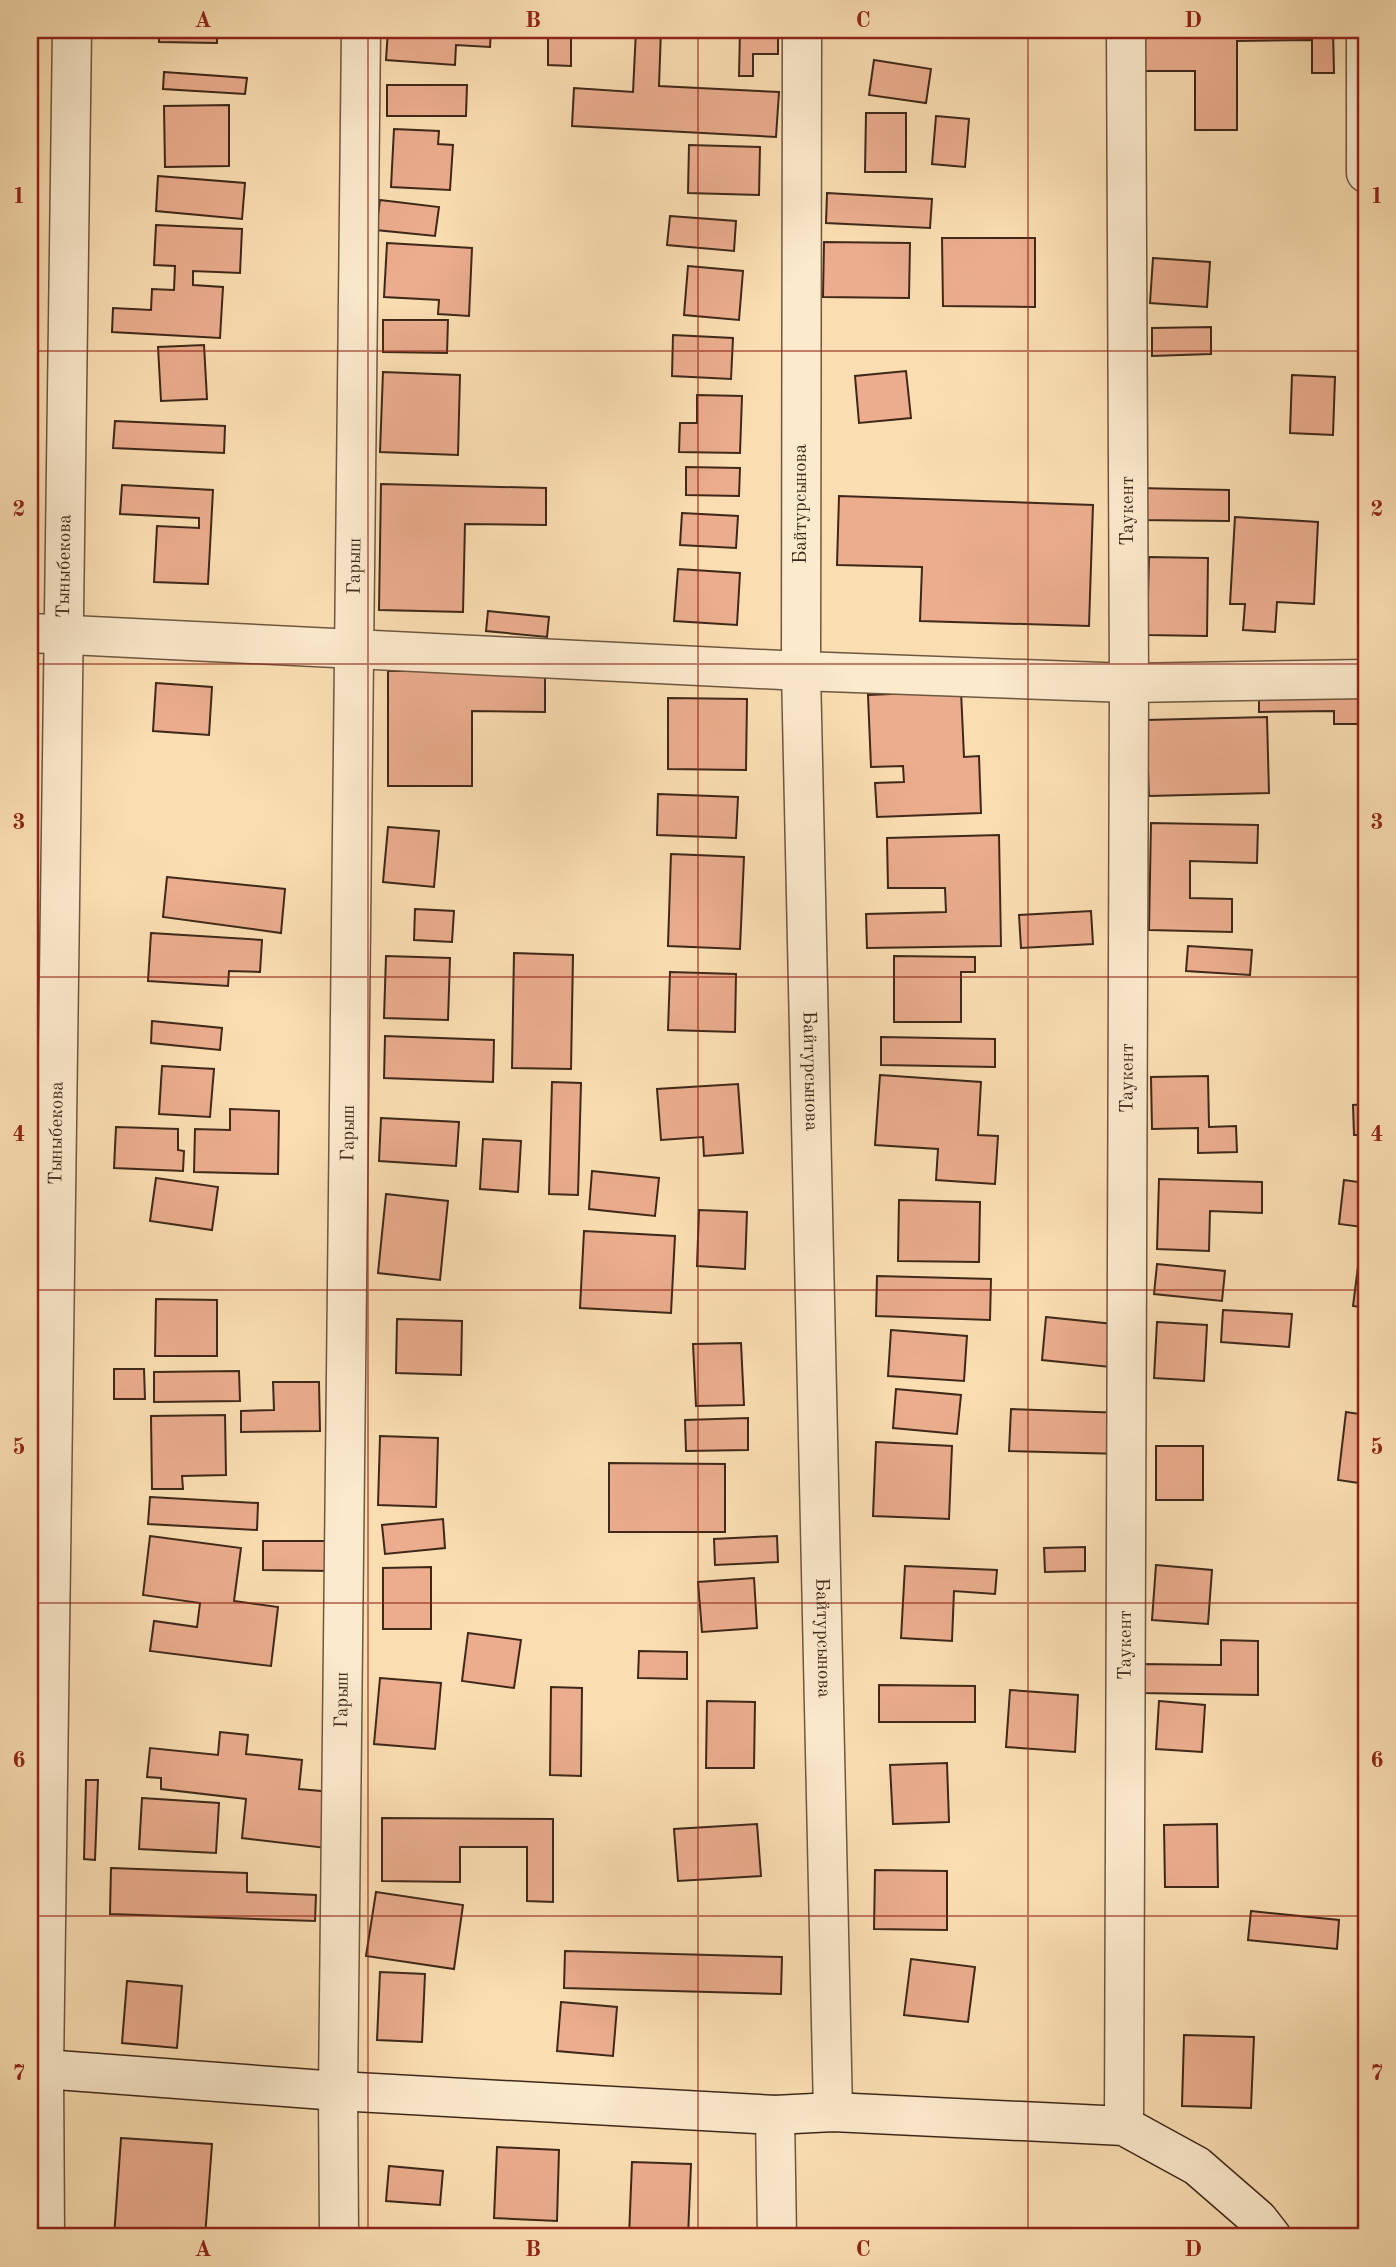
<svg xmlns="http://www.w3.org/2000/svg" width="1396" height="2267" font-family="'Old Standard TT',serif">
<style>
.building{fill:#ebad8e;stroke:#3f2819;stroke-width:2}
.lines{fill:none;stroke-linecap:round;stroke-linejoin:round}
.minor-casing{stroke:#6e563f;stroke-width:41}
.secondary-casing{stroke:#3f2819;stroke-width:41}
.minor{stroke:#fceacd;stroke-width:38}
.secondary{stroke:#fceacd;stroke-width:38}
.grid{fill:none;stroke:#8f2418;stroke-width:2;stroke-opacity:0.55}
.labels{text-anchor:middle;dominant-baseline:central;stroke-width:5;stroke-linejoin:round;paint-order:stroke}
.street-label{font-size:19px;fill:#3f2819;stroke:#fceacd}
.neatline{fill:none;stroke:#8f2418;stroke-width:2.5}
.grid-label{font-size:23px;text-anchor:middle;font-weight:bold;fill:#8f2418}
</style>
<rect width="100%" height="100%" fill="#fadeb2"/>
<filter id="stains"><feTurbulence type="fractalNoise" baseFrequency=".00286" numOctaves="4"/><feColorMatrix values="0 0 0 0 .2 0 0 0 0 .09 0 0 0 0 .02 0 0 0 .5 -.17"/></filter>
<radialGradient id="worn" r=".72"><stop offset=".6" stop-color="#630" stop-opacity="0"/><stop offset="1" stop-color="#630" stop-opacity=".3"/></radialGradient>
<g class="building">
<polygon points="159,30 217,30 217,43 159,42"/>
<polygon points="388,30 491,30 490,47 456,45 455,65 386,60"/>
<polygon points="548,30 571,30 571,66 548,65"/>
<polygon points="636,30 661,30 659,86 779,92 776,137 572,126 574,88 633,92"/>
<polygon points="740,30 778,30 778,54 753,54 753,76 739,76"/>
<polygon points="864,30 926,30 926,37 864,38"/>
<polygon points="1129,30 1333,30 1334,73 1312,73 1312,40 1237,41 1237,130 1195,130 1195,71 1128,71"/>
<polygon points="874,60 931,69 926,103 869,95"/>
<polygon points="164,72 247,78 245,94 163,89"/>
<polygon points="387,85 467,85 466,116 387,116"/>
<polygon points="229,105 229,166 165,167 164,106"/>
<polygon points="866,113 906,113 906,172 865,172"/>
<polygon points="936,116 969,119 965,167 932,164"/>
<polygon points="394,129 439,131 438,144 453,145 450,190 391,187"/>
<polygon points="689,145 760,147 759,195 688,193"/>
<polygon points="158,176 245,183 242,219 156,211"/>
<polygon points="827,193 932,199 930,228 826,223"/>
<polygon points="380,200 439,207 435,236 376,230"/>
<polygon points="670,216 736,221 734,251 667,245"/>
<polygon points="156,225 242,229 240,273 193,271 193,285 223,287 220,338 112,332 113,308 151,310 152,289 174,290 175,266 154,265"/>
<polygon points="942,238 1035,238 1035,307 943,306"/>
<polygon points="824,242 910,243 909,298 823,297"/>
<polygon points="387,243 472,248 469,316 438,314 439,300 384,297"/>
<polygon points="1153,258 1210,262 1207,307 1150,303"/>
<polygon points="688,266 743,271 739,320 684,315"/>
<polygon points="383,320 448,320 447,353 383,352"/>
<polygon points="1211,327 1211,354 1152,356 1152,328"/>
<polygon points="673,335 733,338 731,379 672,376"/>
<polygon points="204,345 207,399 161,401 158,347"/>
<polygon points="906,371 911,418 859,423 855,376"/>
<polygon points="383,372 460,375 458,455 380,452"/>
<polygon points="1292,375 1335,377 1333,435 1290,433"/>
<polygon points="697,395 742,396 740,453 679,452 680,423 697,423"/>
<polygon points="115,421 225,426 224,453 113,448"/>
<polygon points="686,467 740,468 739,496 686,495"/>
<polygon points="381,484 546,488 546,525 465,524 463,612 379,610"/>
<polygon points="122,485 213,490 208,584 154,582 157,526 199,528 199,518 120,514"/>
<polygon points="1138,488 1229,490 1229,521 1138,520"/>
<polygon points="839,496 1093,505 1089,626 920,621 922,567 837,565"/>
<polygon points="682,513 738,516 736,548 680,545"/>
<polygon points="1235,517 1318,522 1314,604 1277,602 1275,632 1243,630 1245,604 1230,604"/>
<polygon points="1149,557 1208,558 1207,636 1147,635"/>
<polygon points="678,569 740,573 737,625 674,621"/>
<polygon points="488,611 549,617 547,637 486,631"/>
<polygon points="388,671 545,671 545,712 472,711 472,786 388,786"/>
<polygon points="1366,682 1366,724 1334,724 1334,711 1259,712 1259,684"/>
<polygon points="156,683 212,687 209,735 153,731"/>
<polygon points="961,691 964,757 979,756 981,813 877,817 875,783 904,782 903,766 871,767 868,695"/>
<polygon points="668,698 747,699 746,770 668,769"/>
<polygon points="1267,717 1269,793 1149,796 1146,720"/>
<polygon points="658,794 738,797 736,838 657,835"/>
<polygon points="1151,823 1258,825 1257,863 1190,861 1190,898 1232,899 1232,932 1149,930"/>
<polygon points="388,827 439,831 434,887 383,882"/>
<polygon points="999,835 1001,946 867,948 866,914 946,912 945,888 888,888 887,838"/>
<polygon points="671,854 744,857 740,949 668,946"/>
<polygon points="167,877 285,889 281,933 163,917"/>
<polygon points="415,909 454,911 452,942 414,940"/>
<polygon points="1091,911 1093,944 1021,948 1019,915"/>
<polygon points="151,933 262,940 260,972 229,971 228,986 148,981"/>
<polygon points="1188,946 1252,950 1250,975 1186,971"/>
<polygon points="514,953 573,955 571,1069 512,1068"/>
<polygon points="386,956 450,958 448,1020 384,1018"/>
<polygon points="894,956 975,957 975,972 961,972 961,1022 894,1022"/>
<polygon points="670,972 736,974 735,1032 668,1030"/>
<polygon points="152,1021 222,1028 220,1050 151,1043"/>
<polygon points="385,1036 494,1040 493,1082 384,1078"/>
<polygon points="881,1037 995,1039 995,1067 881,1065"/>
<polygon points="162,1066 214,1069 210,1117 159,1114"/>
<polygon points="880,1075 981,1082 978,1135 998,1136 995,1184 936,1180 938,1149 875,1145"/>
<polygon points="1208,1076 1209,1127 1236,1126 1237,1152 1198,1153 1198,1128 1152,1129 1151,1077"/>
<polygon points="552,1082 581,1083 578,1195 549,1194"/>
<polygon points="738,1084 743,1153 704,1156 703,1137 661,1140 657,1089"/>
<polygon points="1366,1104 1366,1135 1354,1135 1353,1105"/>
<polygon points="230,1109 279,1111 278,1174 194,1172 195,1129 230,1130"/>
<polygon points="381,1118 459,1122 456,1166 379,1161"/>
<polygon points="116,1127 178,1129 178,1150 184,1151 183,1171 114,1168"/>
<polygon points="483,1139 521,1141 518,1192 480,1189"/>
<polygon points="592,1171 659,1178 655,1216 589,1209"/>
<polygon points="156,1178 218,1187 212,1230 150,1221"/>
<polygon points="1159,1179 1262,1182 1262,1213 1210,1211 1209,1251 1157,1249"/>
<polygon points="1344,1180 1366,1183 1366,1308 1353,1306 1363,1227 1339,1224"/>
<polygon points="386,1194 448,1201 440,1280 378,1273"/>
<polygon points="899,1200 980,1202 979,1262 898,1261"/>
<polygon points="699,1210 747,1212 745,1269 697,1266"/>
<polygon points="584,1231 675,1236 671,1313 580,1308"/>
<polygon points="1157,1264 1225,1271 1222,1301 1154,1294"/>
<polygon points="877,1276 991,1279 990,1320 876,1316"/>
<polygon points="156,1299 217,1300 217,1356 155,1356"/>
<polygon points="1223,1310 1292,1314 1289,1347 1221,1342"/>
<polygon points="1046,1317 1123,1325 1120,1368 1042,1360"/>
<polygon points="397,1319 462,1321 461,1375 396,1373"/>
<polygon points="1157,1322 1207,1325 1204,1381 1154,1378"/>
<polygon points="891,1330 967,1336 964,1381 888,1376"/>
<polygon points="741,1343 744,1405 696,1406 693,1344"/>
<polygon points="114,1369 144,1369 145,1399 114,1399"/>
<polygon points="239,1371 240,1401 154,1402 154,1372"/>
<polygon points="273,1382 319,1382 320,1431 241,1432 241,1411 274,1410"/>
<polygon points="896,1389 961,1395 957,1434 893,1428"/>
<polygon points="1011,1409 1124,1413 1123,1454 1009,1451"/>
<polygon points="1346,1412 1366,1415 1366,1484 1338,1480"/>
<polygon points="225,1415 226,1475 182,1476 183,1489 152,1489 151,1416"/>
<polygon points="748,1418 748,1450 686,1451 685,1420"/>
<polygon points="380,1436 438,1438 436,1507 378,1505"/>
<polygon points="876,1442 952,1446 949,1519 873,1516"/>
<rect x="1156" y="1446" width="47" height="54"/>
<polygon points="609,1463 725,1464 725,1532 609,1532"/>
<polygon points="150,1497 258,1503 257,1530 148,1524"/>
<polygon points="443,1519 445,1548 385,1554 382,1525"/>
<polygon points="150,1536 241,1548 234,1601 278,1607 271,1666 150,1651 154,1621 197,1627 200,1603 143,1595"/>
<polygon points="777,1536 778,1562 715,1565 714,1539"/>
<polygon points="263,1541 332,1541 332,1571 263,1570"/>
<polygon points="1085,1547 1085,1571 1045,1572 1044,1548"/>
<polygon points="1156,1565 1212,1570 1208,1624 1152,1620"/>
<polygon points="905,1566 997,1570 995,1594 954,1591 952,1641 901,1638"/>
<polygon points="431,1567 431,1629 383,1629 383,1568"/>
<polygon points="754,1578 757,1628 702,1632 698,1582"/>
<polygon points="468,1633 521,1640 514,1688 462,1681"/>
<polygon points="1221,1640 1258,1641 1258,1695 1141,1693 1142,1664 1221,1665"/>
<polygon points="639,1651 687,1652 687,1679 638,1678"/>
<polygon points="380,1678 441,1683 435,1749 374,1744"/>
<polygon points="879,1685 975,1686 975,1722 879,1722"/>
<polygon points="551,1687 582,1688 581,1776 550,1775"/>
<polygon points="1010,1690 1078,1695 1075,1752 1006,1747"/>
<polygon points="707,1701 755,1702 754,1768 706,1768"/>
<polygon points="1159,1701 1205,1705 1202,1752 1156,1749"/>
<polygon points="220,1732 248,1735 246,1754 302,1760 299,1789 332,1792 326,1848 242,1838 246,1799 161,1789 161,1778 147,1777 150,1748 218,1755"/>
<polygon points="947,1763 949,1822 893,1824 890,1765"/>
<polygon points="86,1780 98,1780 95,1860 84,1859"/>
<polygon points="142,1798 219,1803 216,1853 139,1849"/>
<polygon points="382,1818 553,1819 553,1902 527,1901 527,1847 460,1847 460,1882 382,1881"/>
<polygon points="757,1824 761,1876 678,1881 674,1829"/>
<polygon points="1217,1824 1218,1887 1165,1887 1164,1825"/>
<polygon points="111,1868 247,1873 247,1892 316,1895 315,1921 110,1914"/>
<polygon points="875,1870 947,1871 947,1930 874,1929"/>
<polygon points="376,1892 463,1905 454,1969 366,1956"/>
<polygon points="1251,1911 1339,1920 1337,1949 1248,1940"/>
<polygon points="565,1951 782,1957 781,1994 564,1988"/>
<polygon points="911,1959 975,1967 968,2022 904,2015"/>
<polygon points="380,1972 425,1974 422,2042 377,2040"/>
<polygon points="127,1981 182,1986 177,2048 122,2043"/>
<polygon points="561,2002 617,2007 613,2056 557,2051"/>
<polygon points="1184,2035 1254,2037 1251,2108 1182,2106"/>
<polygon points="121,2138 212,2144 205,2237 114,2237"/>
<polygon points="497,2147 559,2150 557,2221 494,2218"/>
<polygon points="632,2162 691,2164 688,2237 629,2237"/>
<polygon points="389,2166 443,2171 440,2205 386,2201"/>
</g>
<g class="lines">
<defs>
<g id="minor">
<path id="s1" d="M802,30L801,671L833,2112"/>
<polyline points="1366,30 1366,173"/>
<polyline points="30,633 801,671 1129,683 1366,679"/>
<polyline points="775,2115 777,2237"/>
<path id="s2" d="M1124,2126L1129,683L1126,30"/>
<path id="s3" d="M45,2237L44,2070L72,30"/>
<path id="s4" d="M339,2237L338,2091L361,30"/>
</g>
<polyline id="secondary" points="30,2068 338,2091 775,2115 833,2112 1124,2126 1197,2166 1258,2219 1272,2237"/>
</defs>
<use href="#minor" class="minor-casing"/>
<use href="#secondary" class="secondary-casing"/>
<use href="#minor" class="minor"/>
<use href="#secondary" class="secondary"/>
</g>
<path class="grid" d="M368,30V2237M698,30V2237M1028,30V2237M30,351H1366M30,664H1366M30,977H1366M30,1290H1366M30,1603H1366M30,1916H1366"/>
<g class="labels">
<g class="street-label">
<text transform="translate(801 504) rotate(-90)">Байтурсынова</text>
<text transform="translate(1128 511) rotate(-90)">Таукент</text>
<text stroke="none"><textPath href="#s3" startOffset="1671">Тыныбекова</textPath></text>
<text stroke="none"><textPath href="#s4" startOffset="1671">Гарыш</textPath></text>
<text stroke="none"><textPath href="#s1" startOffset="1041">Байтурсынова</textPath></text>
<text stroke="none"><textPath href="#s2" startOffset="1048">Таукент</textPath></text>
<text stroke="none"><textPath href="#s3" startOffset="1104">Тыныбекова</textPath></text>
<text stroke="none"><textPath href="#s4" startOffset="1104">Гарыш</textPath></text>
<text stroke="none"><textPath href="#s1" startOffset="1608">Байтурсынова</textPath></text>
<text stroke="none"><textPath href="#s2" startOffset="481">Таукент</textPath></text>
<text stroke="none"><textPath href="#s4" startOffset="537">Гарыш</textPath></text>
</g>
</g>
<rect width="1396" height="2267" fill="none" stroke="#fadeb2" stroke-width="77"/>
<rect x="38" y="38" width="1320" height="2190" class="neatline"/>
<g class="grid-label">
<text x="203" y="27">A</text>
<text x="533" y="27">B</text>
<text x="863" y="27">C</text>
<text x="1193" y="27">D</text>
<text x="19" y="203">1</text>
<text x="1377" y="203">1</text>
<text x="19" y="516">2</text>
<text x="1377" y="516">2</text>
<text x="19" y="829">3</text>
<text x="1377" y="829">3</text>
<text x="19" y="1141">4</text>
<text x="1377" y="1141">4</text>
<text x="19" y="1454">5</text>
<text x="1377" y="1454">5</text>
<text x="19" y="1767">6</text>
<text x="1377" y="1767">6</text>
<text x="19" y="2080">7</text>
<text x="1377" y="2080">7</text>
<text x="203" y="2256">A</text>
<text x="533" y="2256">B</text>
<text x="863" y="2256">C</text>
<text x="1193" y="2256">D</text>
</g>
<rect width="100%" height="100%" filter="url(#stains)"/>
<rect width="100%" height="100%" fill="url(#worn)"/>
</svg>
